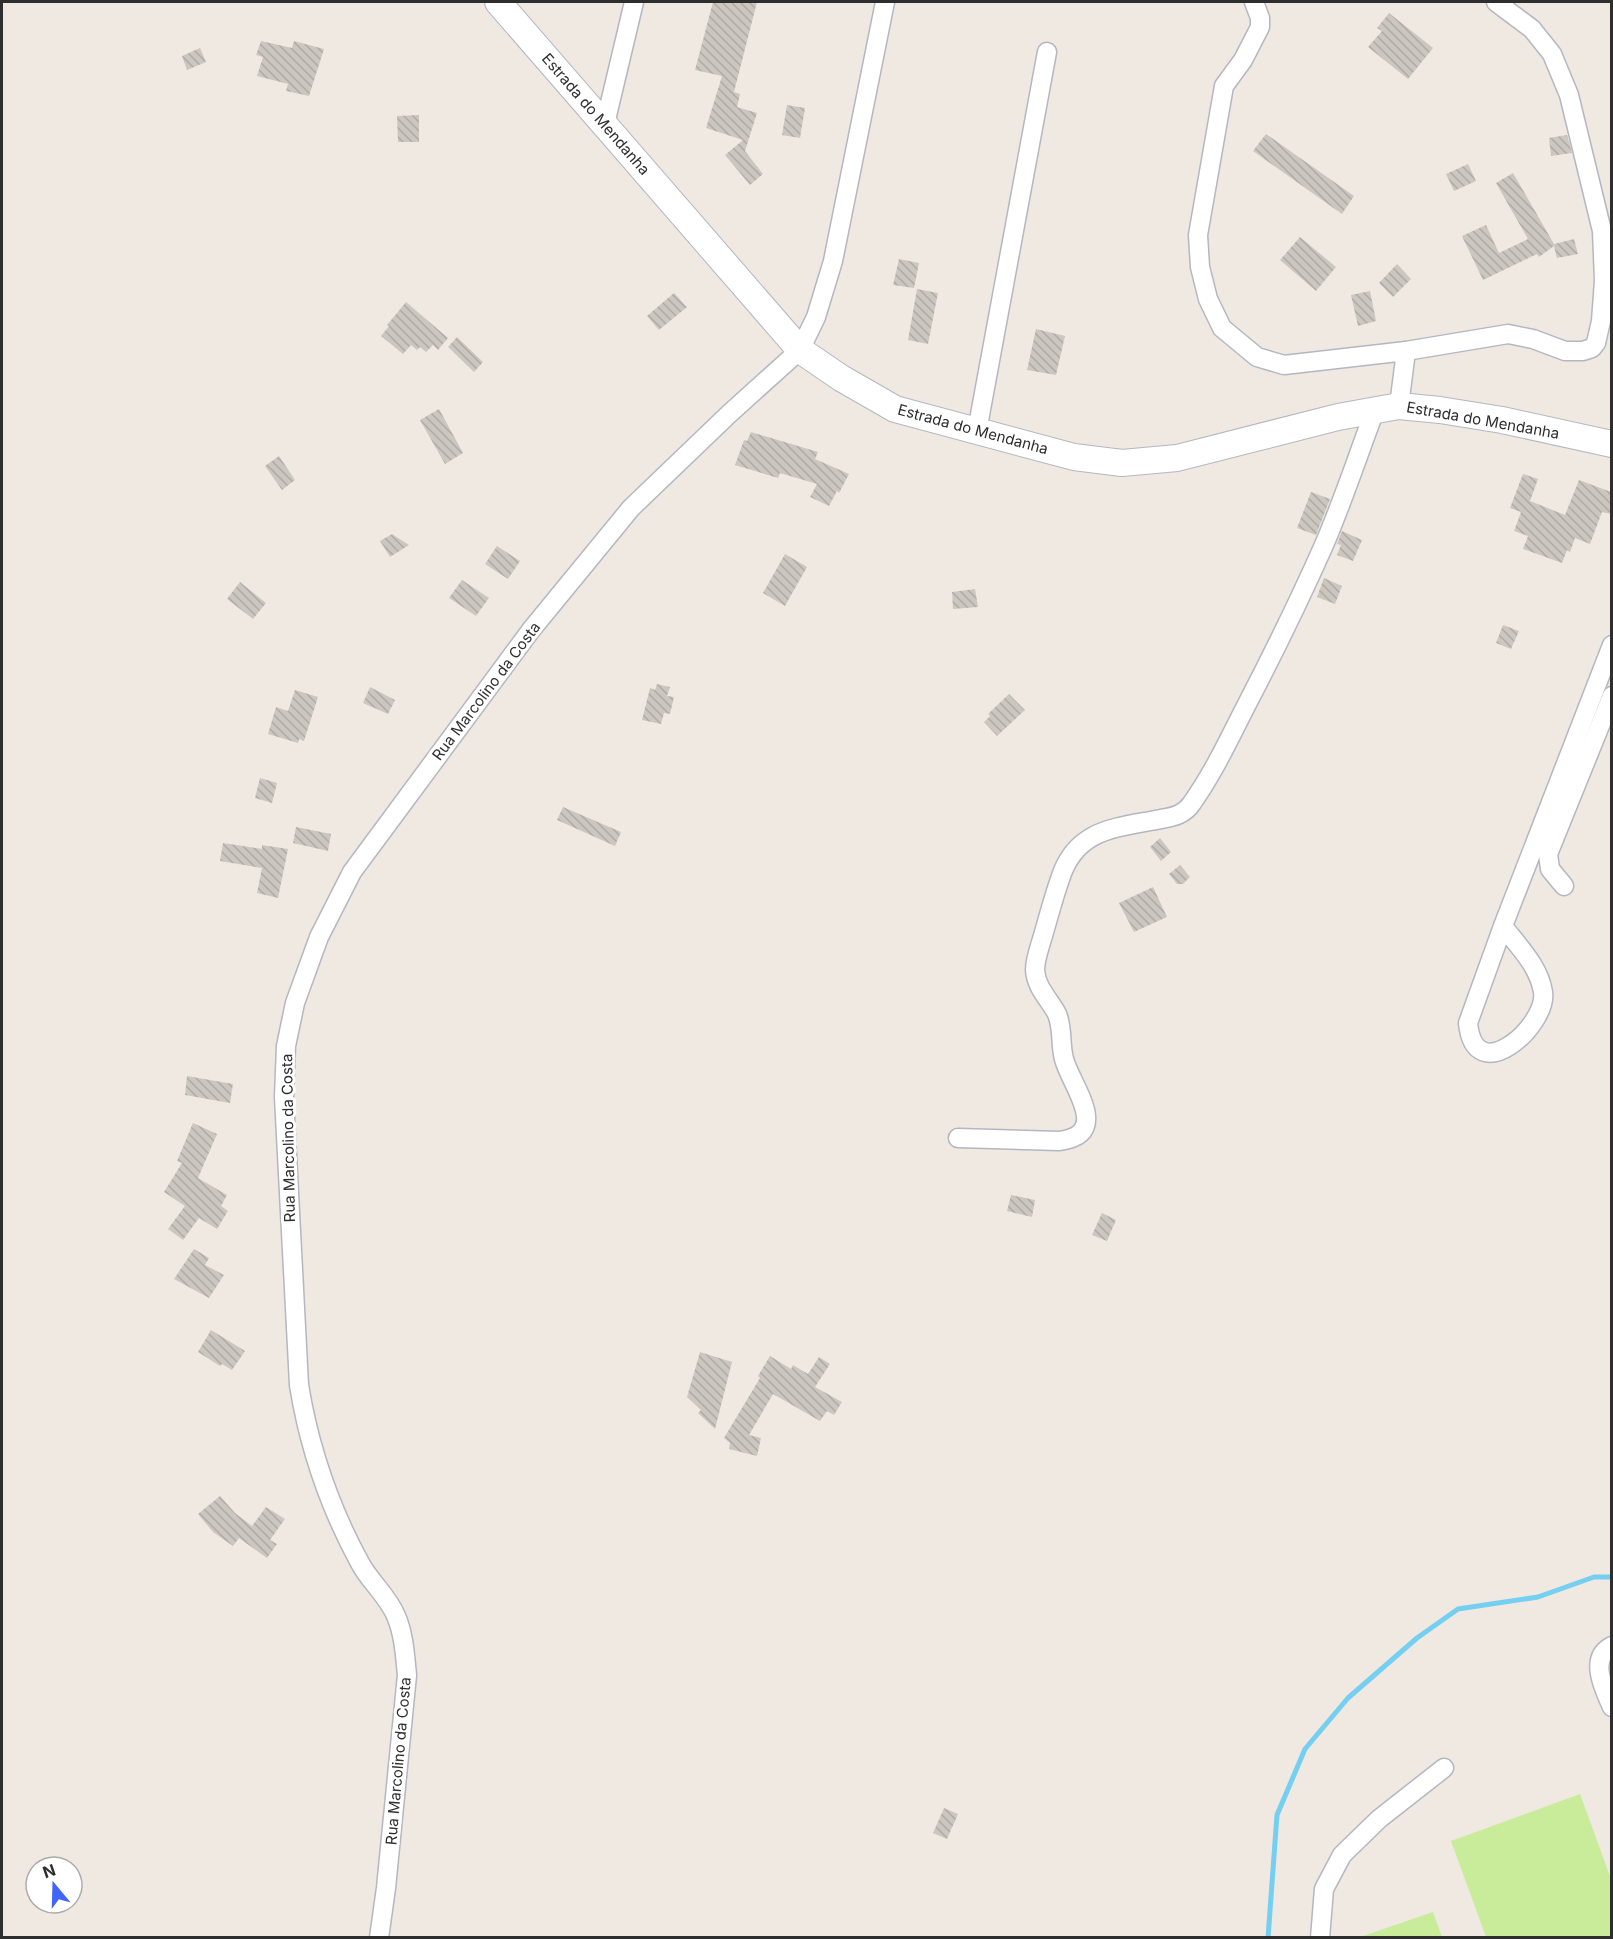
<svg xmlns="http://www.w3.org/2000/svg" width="1613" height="1939" font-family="Inter,sans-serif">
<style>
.pitch{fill:#c9ec9a}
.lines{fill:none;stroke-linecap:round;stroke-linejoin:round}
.stream{stroke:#75cff0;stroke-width:5}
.building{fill:url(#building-back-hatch)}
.minor-casing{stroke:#b4b7c1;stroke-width:21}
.secondary-casing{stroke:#b4b7c1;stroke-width:28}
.minor{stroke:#fff;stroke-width:18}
.secondary{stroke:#fff;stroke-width:26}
.labels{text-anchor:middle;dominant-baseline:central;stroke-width:6;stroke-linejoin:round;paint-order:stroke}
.street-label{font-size:15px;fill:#2e2e2e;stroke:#fff}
</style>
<defs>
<pattern id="building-back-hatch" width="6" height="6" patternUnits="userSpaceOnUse" patternTransform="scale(1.5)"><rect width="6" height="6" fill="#cbc7bf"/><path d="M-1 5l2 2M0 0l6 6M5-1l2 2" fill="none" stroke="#afaba4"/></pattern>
</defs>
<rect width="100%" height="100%" fill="#efe9e1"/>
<g class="pitch">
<polygon points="1580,1794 1611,1879 1611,1937 1486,1937 1451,1841"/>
<polygon points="1433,1912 1442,1937 1360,1937"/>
</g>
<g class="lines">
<polyline class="stream" points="1268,1938 1277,1815 1305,1749 1348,1698 1417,1638 1458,1609 1538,1597 1594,1577 1612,1577"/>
</g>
<g class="building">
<polygon points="713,2 757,2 734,92 740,94 737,107 757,113 745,151 763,174 750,185 725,155 743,140 706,128 722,76 695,70"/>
<polygon points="1389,13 1433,48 1408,79 1368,47 1382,31 1377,28"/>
<polygon points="261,41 292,48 294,41 324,49 309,96 286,91 288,84 257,76 263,57 256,55"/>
<polygon points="200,48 206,62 187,70 182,56"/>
<polygon points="787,105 805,108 800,138 782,135"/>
<polygon points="419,115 419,142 398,142 397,116"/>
<polygon points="1266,134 1354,196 1342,214 1253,151"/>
<polygon points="1567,135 1572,153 1551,156 1549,138"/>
<polygon points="1468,164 1476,181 1454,191 1446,174"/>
<polygon points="1513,173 1554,244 1574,239 1578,254 1557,258 1554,246 1539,257 1537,254 1483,280 1462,236 1486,225 1499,253 1528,239 1496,183"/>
<polygon points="1300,237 1336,267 1316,291 1280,260"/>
<polygon points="899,259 919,263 914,288 893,285"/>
<polygon points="1397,264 1411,279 1393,297 1379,283"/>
<polygon points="917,289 938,293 928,344 908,340"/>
<polygon points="1370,291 1376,321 1358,326 1351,295"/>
<polygon points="674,293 687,307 659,330 647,316"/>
<polygon points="406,302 448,338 438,350 433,345 426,352 420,347 417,350 411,345 403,354 381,336 389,326 387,325"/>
<polygon points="1036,329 1065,336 1056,375 1027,370"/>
<polygon points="457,337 483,362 474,372 448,347"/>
<polygon points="439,409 463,453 445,464 420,420"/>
<polygon points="751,432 818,452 815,459 849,474 839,493 837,491 829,506 810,497 817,484 780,473 778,478 735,465 744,440 747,441"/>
<polygon points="279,456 295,480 282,490 265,466"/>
<polygon points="1523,474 1538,479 1530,501 1565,515 1579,480 1611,492 1611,514 1602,512 1590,544 1575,538 1570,552 1567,550 1562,563 1523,549 1528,536 1514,531 1521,512 1510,508"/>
<polygon points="1311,492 1330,499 1316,535 1297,528"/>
<polygon points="1342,531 1362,540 1353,561 1337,555 1341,545 1337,544"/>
<polygon points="392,534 409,545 390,557 380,541"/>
<polygon points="497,546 520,561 508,579 485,564"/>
<polygon points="785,554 807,567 785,606 763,593"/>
<polygon points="1324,578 1342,586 1335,604 1317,597"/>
<polygon points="462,580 489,598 476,616 449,598"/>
<polygon points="240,582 266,603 253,619 227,599"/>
<polygon points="975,589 978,607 953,609 952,592"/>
<polygon points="1503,625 1519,631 1511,649 1496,643"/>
<polygon points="657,684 670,687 667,696 674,697 670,714 664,713 661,724 642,720 650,688 655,690"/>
<polygon points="370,687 395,700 388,714 363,703"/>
<polygon points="295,690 318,697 304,741 299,739 298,743 268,734 276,707 288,711"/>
<polygon points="1009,694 1025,710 997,736 984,722 990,716 988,714"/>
<polygon points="260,778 277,783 272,803 255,798"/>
<polygon points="563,807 621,832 615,846 557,820"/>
<polygon points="296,827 331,834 328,851 293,843"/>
<polygon points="1160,838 1171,852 1161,861 1150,847"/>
<polygon points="223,843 262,849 262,845 288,849 278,898 257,893 262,868 220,861"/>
<polygon points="1180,865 1190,877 1183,884 1177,884 1169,874"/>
<polygon points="1153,887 1167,917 1134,932 1119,903"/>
<polygon points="187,1076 233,1084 230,1103 185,1095"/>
<polygon points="193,1123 217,1134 198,1178 227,1195 221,1206 228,1211 217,1229 199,1218 183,1240 168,1229 185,1206 164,1192 182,1163 177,1161"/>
<polygon points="1011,1195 1035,1200 1032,1217 1007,1211"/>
<polygon points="1102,1213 1116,1220 1107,1241 1092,1235"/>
<polygon points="194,1249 209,1258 205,1265 224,1275 209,1298 174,1279"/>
<polygon points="211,1330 245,1351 232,1370 222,1364 220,1366 198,1352"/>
<polygon points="700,1352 732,1362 715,1429 698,1413 701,1410 687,1397"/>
<polygon points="770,1356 791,1369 793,1365 808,1374 819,1357 830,1364 815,1387 842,1402 834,1415 827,1411 820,1421 773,1394 749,1435 761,1438 757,1456 729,1449 730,1443 724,1438 760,1378 758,1376"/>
<polygon points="220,1496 235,1513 252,1526 266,1507 285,1519 270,1540 277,1544 267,1558 239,1538 233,1546 213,1532 198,1514"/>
<polygon points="944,1808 958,1814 947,1839 933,1833"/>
</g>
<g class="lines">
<defs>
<g id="minor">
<polyline points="1254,2 1260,18 1260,27 1243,60 1224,86 1198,235 1200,267 1208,299 1222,328 1257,357 1284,365 1406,351"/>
<polyline points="605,124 634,2"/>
<polyline points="1399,406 1406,351 1508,334 1533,339 1565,351 1583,351 1592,348 1596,343 1601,321 1604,281 1602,231 1569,95 1552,54 1532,29 1496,2"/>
<polyline points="977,431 1047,52"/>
<polyline points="1564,886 1550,869 1548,854 1612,696"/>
<path d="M1503,926C1518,946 1539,966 1543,992C1548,1025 1475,1091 1468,1023L1503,926L1612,645"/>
<path d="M958,1138L1059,1141C1113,1134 1071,1086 1064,1059C1060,1044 1063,1028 1057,1014C1050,1000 1036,988 1035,970C1035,960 1039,949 1042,939C1048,919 1053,899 1060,879C1076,828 1116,828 1161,819C1174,817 1185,814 1192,803C1214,772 1230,737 1247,704C1274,652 1300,599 1324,545C1343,501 1358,455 1375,410"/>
<path d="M1612,1646C1588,1658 1604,1689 1612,1707"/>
<path d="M379,1938L386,1888L407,1675C405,1656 404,1634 396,1616C388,1596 370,1582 360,1563C330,1508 309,1447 299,1385L284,1097L286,1046L295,1003L319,937L352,872L531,630L631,508L729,414L800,350L816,317L833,261L885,2"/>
<polyline points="1320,1938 1324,1889 1342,1855 1379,1819 1444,1768"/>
</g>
<polyline id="secondary" points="498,2 800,350 841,378 895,409 1074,457 1122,463 1177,458 1338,417 1399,406 1440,410 1502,420 1612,444"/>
</defs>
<use href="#minor" class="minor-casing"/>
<use href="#secondary" class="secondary-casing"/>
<use href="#minor" class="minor"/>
<use href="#secondary" class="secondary"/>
</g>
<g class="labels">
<g class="street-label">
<text transform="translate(596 114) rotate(49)">Estrada do Mendanha</text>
<text transform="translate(1483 420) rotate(10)">Estrada do Mendanha</text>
<text transform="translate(973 429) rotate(15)">Estrada do Mendanha</text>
<text transform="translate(486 691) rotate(-53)">Rua Marcolino da Costa</text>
<text transform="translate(288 1138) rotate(-91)">Rua Marcolino da Costa</text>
<text transform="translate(398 1761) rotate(-85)">Rua Marcolino da Costa</text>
</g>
</g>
<rect width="1613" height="1939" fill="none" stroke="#2e2e2e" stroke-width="6"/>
<g transform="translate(54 1885) rotate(341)"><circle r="28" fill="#ffffff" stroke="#ababab" stroke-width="1.5"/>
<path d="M0-4.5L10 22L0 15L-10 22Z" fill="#4264fb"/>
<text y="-9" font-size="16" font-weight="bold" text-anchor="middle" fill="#2e2e2e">N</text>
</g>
</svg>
